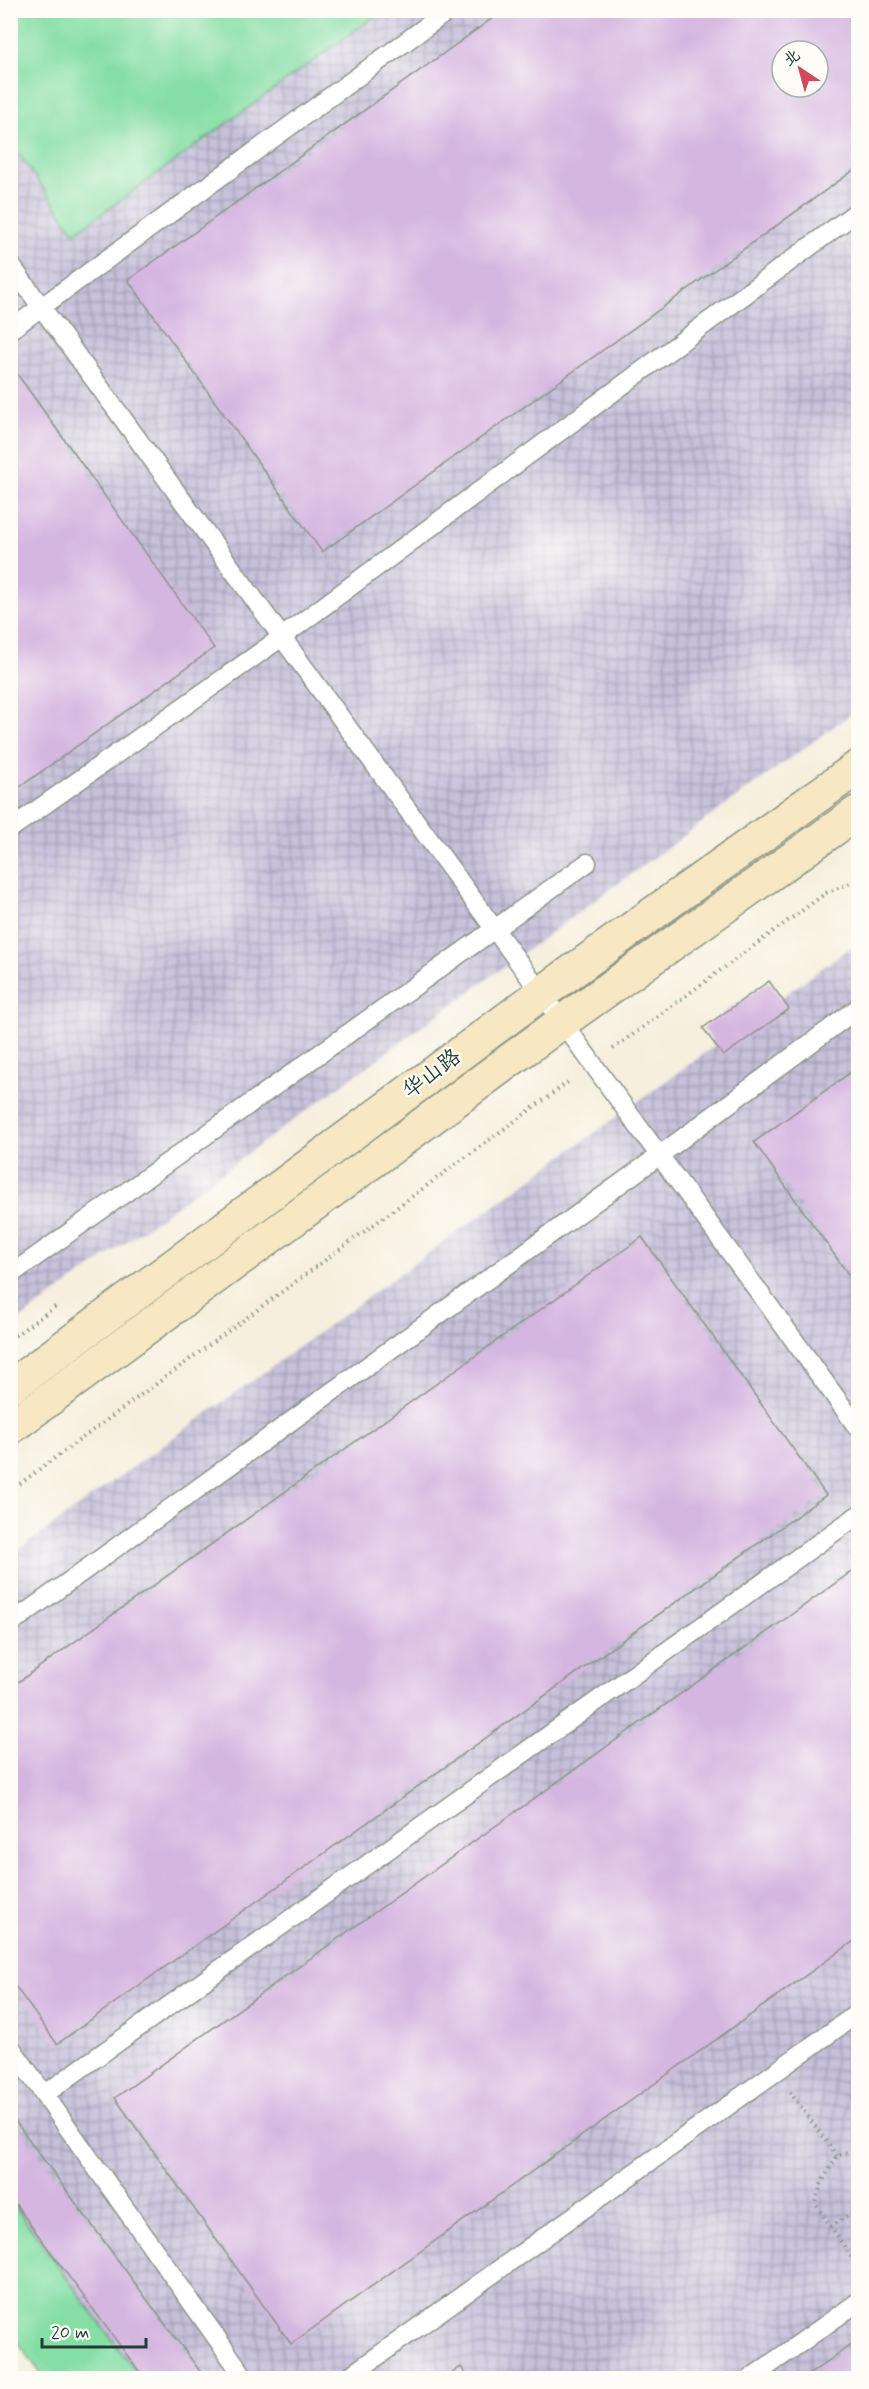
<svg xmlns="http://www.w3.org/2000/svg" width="869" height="2389" font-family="Mynerve,'LXGW WenKai TC',sans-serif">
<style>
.industrial{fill:url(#industrial-grid);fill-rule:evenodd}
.green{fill:#85dea4;stroke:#528e6c;stroke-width:1.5}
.building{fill:#d5b6e0;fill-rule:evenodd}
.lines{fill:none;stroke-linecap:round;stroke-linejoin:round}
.lane-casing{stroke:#8a9689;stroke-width:21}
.secondary-casing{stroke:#8a9689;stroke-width:36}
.path{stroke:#8a9689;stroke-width:4;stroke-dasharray:1.5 4.5;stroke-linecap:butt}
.lane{stroke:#fff;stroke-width:18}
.secondary{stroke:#f7e8c3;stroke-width:33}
.labels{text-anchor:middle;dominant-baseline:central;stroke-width:4.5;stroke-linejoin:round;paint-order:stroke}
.street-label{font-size:22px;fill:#1f3d34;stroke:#fdfcf7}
</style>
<defs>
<pattern id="industrial-grid" width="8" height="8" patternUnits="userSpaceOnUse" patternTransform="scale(1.5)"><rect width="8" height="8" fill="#c6c0da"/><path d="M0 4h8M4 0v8" fill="none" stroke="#a09db2"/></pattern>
</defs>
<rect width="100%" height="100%" fill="#fdfcf7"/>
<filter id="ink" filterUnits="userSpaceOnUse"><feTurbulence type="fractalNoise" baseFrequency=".0167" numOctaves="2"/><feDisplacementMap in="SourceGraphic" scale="12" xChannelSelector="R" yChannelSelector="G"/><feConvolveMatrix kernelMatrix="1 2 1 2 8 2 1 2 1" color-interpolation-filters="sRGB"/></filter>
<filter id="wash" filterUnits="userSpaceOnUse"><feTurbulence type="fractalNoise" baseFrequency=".008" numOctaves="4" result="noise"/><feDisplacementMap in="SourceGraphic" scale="24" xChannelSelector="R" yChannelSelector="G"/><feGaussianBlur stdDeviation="1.35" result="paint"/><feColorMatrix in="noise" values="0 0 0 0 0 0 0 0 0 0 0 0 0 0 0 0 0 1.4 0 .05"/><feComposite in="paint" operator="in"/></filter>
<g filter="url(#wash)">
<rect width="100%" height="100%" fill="#f6efde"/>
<g class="industrial">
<path d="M11,11H858V709L11,1326ZM782,51H818V87H782Z"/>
<polygon points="858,942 858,2378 140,2378 11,2201 10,1556"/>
</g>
<g class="green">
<polygon points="10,11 11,10 382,11 75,233 11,143"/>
<polygon points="11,2201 140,2378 44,2378 11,2332"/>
</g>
<g id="blocks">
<g class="building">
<path d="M504,10H858V167L322,552L128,280ZM782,51H818V87H782Z"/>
<polygon points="10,364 214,648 10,794"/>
<polygon points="769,981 789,1009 723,1056 703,1028"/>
<polygon points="858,1067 858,1288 754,1142"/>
<polygon points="642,1237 826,1495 57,2044 10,1979 10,1688"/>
<polygon points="858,1567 858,1938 291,2344 115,2098"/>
<polygon points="10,2114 205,2378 144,2378 10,2197"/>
<polygon points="858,2340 858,2378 804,2378"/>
<polygon points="461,2367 469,2378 445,2378"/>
</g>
</g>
</g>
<g filter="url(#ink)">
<use href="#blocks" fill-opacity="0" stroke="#8a9689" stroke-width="1.5"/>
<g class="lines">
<defs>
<g id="lane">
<polyline points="10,264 858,1428"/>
<polyline points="10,330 449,10"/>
<polyline points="10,829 282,637 858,211"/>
<polyline points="10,1275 587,863"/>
<polyline points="10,1624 660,1155 858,1008"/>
<polyline points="10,2046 245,2378"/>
<polyline points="45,2094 858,1515"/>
<polyline points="347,2378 858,2013"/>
<polyline points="751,2378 858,2302"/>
</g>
<g id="secondary">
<polyline points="10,1387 542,993 858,767"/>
<polyline points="10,1428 562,1022 858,812"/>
</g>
</defs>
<use href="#lane" class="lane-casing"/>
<use href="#secondary" class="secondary-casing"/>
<g class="path">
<polyline points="613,1049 826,893 858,880"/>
<polyline points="10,1339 56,1306"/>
<polyline points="10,1491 571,1080"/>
<polyline points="790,2092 837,2156"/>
<polyline points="858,2148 837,2156 822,2182 815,2203 858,2267"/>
<polyline points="831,2227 858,2208"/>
</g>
<use href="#lane" class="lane"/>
<use href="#secondary" class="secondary"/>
</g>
</g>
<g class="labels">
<g class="street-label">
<text transform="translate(432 1074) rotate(-37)">华山路</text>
</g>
</g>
<rect width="869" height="2389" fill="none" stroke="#fdfcf7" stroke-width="36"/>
<g transform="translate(800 69) rotate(324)"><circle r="28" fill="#fdfcf7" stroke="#a4b0a9" stroke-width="1.5"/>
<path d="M0-4.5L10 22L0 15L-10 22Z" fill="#d1495b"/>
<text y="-9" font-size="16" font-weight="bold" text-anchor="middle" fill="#1f3d34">北</text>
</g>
<path d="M42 2338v9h104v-9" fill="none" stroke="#1f3d34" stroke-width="3"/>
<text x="51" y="2338" font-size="18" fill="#1f3d34" stroke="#fdfcf7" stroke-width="4.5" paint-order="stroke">20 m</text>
</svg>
